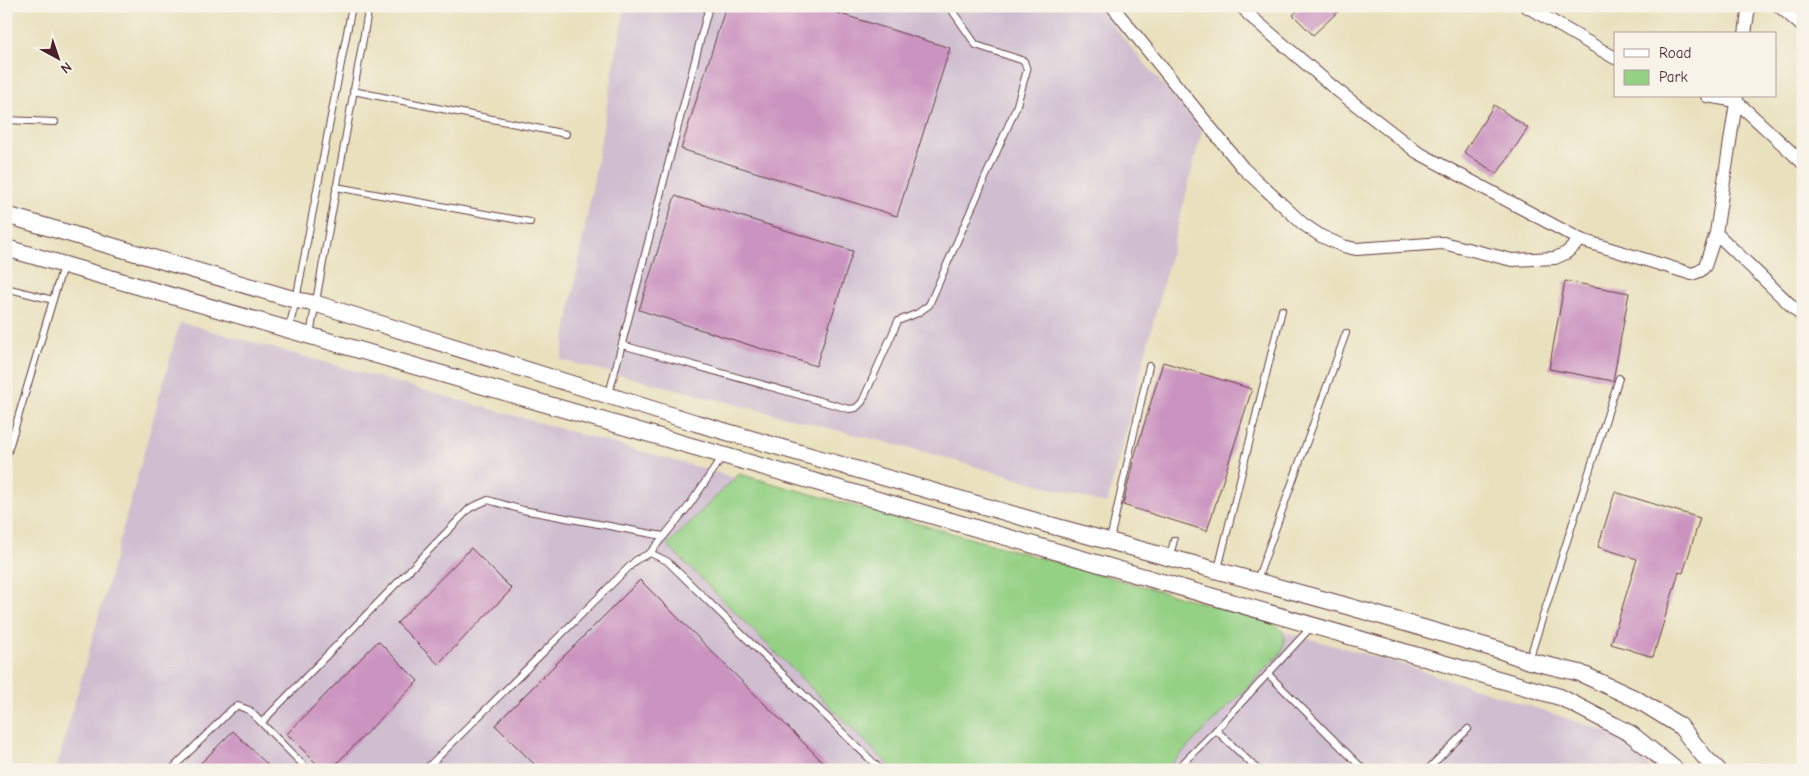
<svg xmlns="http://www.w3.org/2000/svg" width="1809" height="776" font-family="'Comic Neue',sans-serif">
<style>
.industrial{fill:#cfbdd0}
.green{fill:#95d185;stroke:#707858}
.building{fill:#cb93c0}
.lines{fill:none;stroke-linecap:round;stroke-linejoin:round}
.service-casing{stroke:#623c41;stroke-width:8}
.minor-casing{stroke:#623c41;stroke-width:14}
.tertiary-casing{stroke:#623c41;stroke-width:18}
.service{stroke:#fff;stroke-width:6}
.minor{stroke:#fff;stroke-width:12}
.tertiary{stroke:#fff;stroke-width:16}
</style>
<rect width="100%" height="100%" fill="#f7f3e8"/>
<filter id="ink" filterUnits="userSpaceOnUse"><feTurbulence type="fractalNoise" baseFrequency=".02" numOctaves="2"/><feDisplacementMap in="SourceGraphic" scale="10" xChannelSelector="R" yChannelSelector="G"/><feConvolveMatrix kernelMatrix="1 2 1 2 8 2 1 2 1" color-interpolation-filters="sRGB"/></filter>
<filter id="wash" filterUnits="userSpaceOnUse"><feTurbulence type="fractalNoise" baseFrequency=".0096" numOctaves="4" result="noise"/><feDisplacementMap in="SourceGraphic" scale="20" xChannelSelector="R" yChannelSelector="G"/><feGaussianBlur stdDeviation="1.12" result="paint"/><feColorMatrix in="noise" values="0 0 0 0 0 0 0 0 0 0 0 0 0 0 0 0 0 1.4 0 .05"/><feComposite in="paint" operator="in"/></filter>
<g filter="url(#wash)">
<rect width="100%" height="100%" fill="#e9e1be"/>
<g class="industrial">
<polygon points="625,6 1096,6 1202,131 1107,504 928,453 561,360"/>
<polygon points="180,322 1407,666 1606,731 1654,770 56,770"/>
</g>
<path class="green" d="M739,474L1271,622C1286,631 1286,636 1282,652L1165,770H894L667,545Z"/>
<g id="blocks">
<g class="building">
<polygon points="726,6 815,6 950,48 897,216 681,149"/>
<polygon points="1302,6 1344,6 1313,35 1293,15"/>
<polygon points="1494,105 1528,128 1497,174 1464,152"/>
<polygon points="675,196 853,251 816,366 639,310"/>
<polygon points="1565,281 1629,293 1613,381 1549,369"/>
<polygon points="1163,362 1252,389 1207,531 1123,505 1134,458"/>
<polygon points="1615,492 1700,518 1683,573 1679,572 1653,657 1611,644 1637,559 1598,547"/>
<polygon points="471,548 512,589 438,664 397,623"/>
<polygon points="640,580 831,770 540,770 495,725"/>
<polygon points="378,641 418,681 330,770 323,770 287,734"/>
<polygon points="233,731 273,770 194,770"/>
</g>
</g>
</g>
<g filter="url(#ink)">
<use href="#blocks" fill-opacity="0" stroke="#623c41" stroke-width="1"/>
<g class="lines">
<defs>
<g id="service">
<polyline points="353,91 566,134"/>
<polyline points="6,120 55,122"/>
<polyline points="336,187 530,222"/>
<polyline points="6,288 53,300"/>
<polyline points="289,328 296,300 352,6"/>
<polyline points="310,335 369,6"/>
<polyline points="622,345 849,409 856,408 862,402 898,321 918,313 929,305 1016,108 1027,70 1024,61 976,45 949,6"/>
<polyline points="609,394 709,6"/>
<polyline points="6,458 63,266"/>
<polyline points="1110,540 1149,366"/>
<polyline points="650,553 688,507 723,456"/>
<polyline points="1170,556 1174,540"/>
<polyline points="1218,569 1282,310"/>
<polyline points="1257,580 1346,333"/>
<polyline points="1529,660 1619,378"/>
<polyline points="1268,674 1364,770"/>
<polyline points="262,722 470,508 488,500 523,510 663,536"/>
<polyline points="1216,730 1258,770"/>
<polyline points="171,770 232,709 238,706 249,710 308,770"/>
<polyline points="425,770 636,560 650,553 667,561 881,770"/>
<polyline points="1176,770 1216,730 1312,626"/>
<polyline points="1427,770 1468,729"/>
</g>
<g id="minor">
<polyline points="1112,6 1243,168 1303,224 1321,236 1343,246 1356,249 1443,243 1512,260 1555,258 1566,253 1581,240"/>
<polyline points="1242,6 1249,15 1333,87 1417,152 1581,240 1692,274 1700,271 1705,266 1716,233 1737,96"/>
<polyline points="1526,6 1615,58"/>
<polyline points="1779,6 1803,27"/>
<polyline points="1745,34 1749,6"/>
<polyline points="1707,96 1736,101 1803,163"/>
<polyline points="1716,233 1803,317"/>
</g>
<g id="tertiary">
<polyline points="6,215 296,300 317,304 696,423 1046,524 1340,604 1499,650 1529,661 1580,673 1638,700 1680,726 1706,759 1718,770"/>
<polyline points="6,248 1560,697 1631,734 1676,770"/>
</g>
</defs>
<use href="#service" class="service-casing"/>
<use href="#minor" class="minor-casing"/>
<use href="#tertiary" class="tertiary-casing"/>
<use href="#service" class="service"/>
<use href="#minor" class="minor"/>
<use href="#tertiary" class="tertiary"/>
</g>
</g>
<rect width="1809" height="776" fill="none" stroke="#f7f3e8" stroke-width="25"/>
<rect x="1614" y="32" width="162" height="65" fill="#f7f3e8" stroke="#b29e9c"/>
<rect x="1624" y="49" width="25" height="8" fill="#ffffff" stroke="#b29e9c"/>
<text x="1659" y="58" font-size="15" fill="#4a1f2b">Road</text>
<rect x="1624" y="70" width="25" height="15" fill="#95d185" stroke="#b29e9c"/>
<text x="1659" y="82" font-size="15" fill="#4a1f2b">Park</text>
<g transform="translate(58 58) rotate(140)" stroke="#f7f3e8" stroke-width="4" paint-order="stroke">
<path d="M0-4L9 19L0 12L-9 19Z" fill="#4a1f2b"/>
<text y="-8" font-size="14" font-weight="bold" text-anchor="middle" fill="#4a1f2b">N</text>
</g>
</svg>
